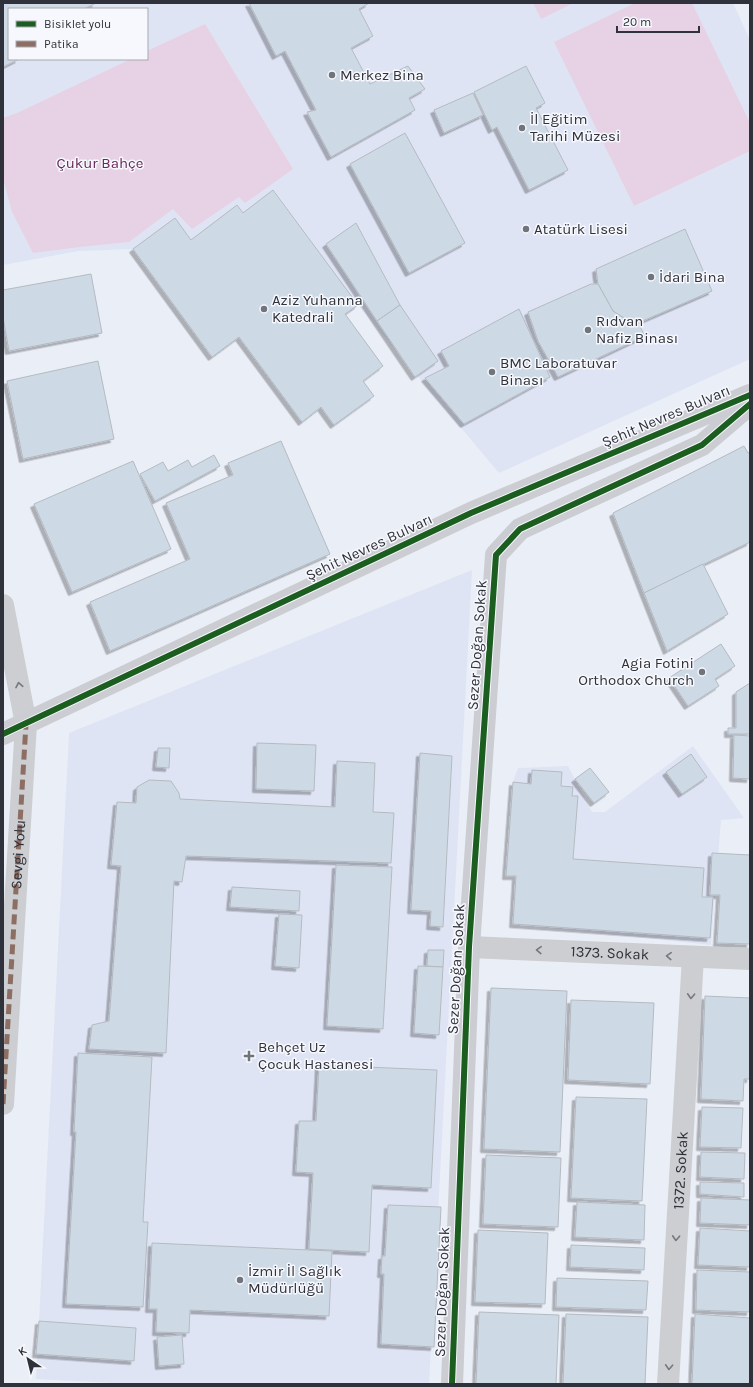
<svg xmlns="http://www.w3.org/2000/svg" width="753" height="1387" font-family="Karla,sans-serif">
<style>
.built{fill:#dfe4f5;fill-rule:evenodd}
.green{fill:#e6d2e4}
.building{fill:#cddae5;stroke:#b5bac1;filter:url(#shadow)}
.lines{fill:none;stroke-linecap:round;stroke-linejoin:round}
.street{stroke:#cdced2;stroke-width:22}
.secondary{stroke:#cccdd2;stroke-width:22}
.quiet{stroke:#8d6e63;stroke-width:5;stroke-dasharray:10 5;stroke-linecap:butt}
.cycleway-casing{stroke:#f7f8fd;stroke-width:8}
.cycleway{stroke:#1b5e20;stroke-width:6}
.oneway{stroke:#76787e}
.poi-dot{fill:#70747c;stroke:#f7f8fd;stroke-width:1.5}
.labels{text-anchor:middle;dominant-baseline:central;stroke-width:3;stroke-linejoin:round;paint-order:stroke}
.poi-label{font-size:15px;fill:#2f323a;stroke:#f7f8fd;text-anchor:start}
.park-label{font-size:15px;fill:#692857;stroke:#f7f8fd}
.street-label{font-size:15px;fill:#2f323a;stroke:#f7f8fd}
</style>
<defs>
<filter id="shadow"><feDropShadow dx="-3.5" dy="3.5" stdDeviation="0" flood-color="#0004"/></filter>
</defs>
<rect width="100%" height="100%" fill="#eaeef7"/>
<g class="built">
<path d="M3,3H733L750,40V359L499,473L358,305L274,190L243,213L237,206L191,240L175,218L133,249L78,251L3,265ZM9,9H147V59H9Z"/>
<polygon points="472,570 429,1384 132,1384 36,1379 69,733"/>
<polygon points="693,746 744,818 721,820 711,945 513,924 516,877 506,876 513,782 518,768 568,766 592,812 605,812"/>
</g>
<g class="green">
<polygon points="533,3 573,3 541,19"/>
<polygon points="635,3 692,3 750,123 750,151 634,206 554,42"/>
<polygon points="205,24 293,169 245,203 239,197 192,229 173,209 129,242 80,247 33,253 12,212 3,178 3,118 17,113 131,59 147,59 147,51"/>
</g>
<g class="building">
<polygon points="3,3 96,3 84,9 9,9 9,59 19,59 3,67"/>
<polygon points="249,3 369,3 359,9 373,36 351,48 370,84 408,66 425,89 409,98 415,110 331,157 307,112 316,110 285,51 276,56"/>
<polygon points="526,66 545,103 536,108 568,170 529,190 497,127 492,130 474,92"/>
<polygon points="473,93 483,115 444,133 434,110"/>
<polygon points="405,133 465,243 409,273 350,164"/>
<polygon points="273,190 358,305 345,314 383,366 363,381 374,396 334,425 321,407 302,422 239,337 212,357 133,249 175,218 191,240 237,205 243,213"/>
<polygon points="356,223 400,305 377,321 326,244"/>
<polygon points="685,229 712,291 638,323 630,322 613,311 598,284 596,269"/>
<polygon points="91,274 102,333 9,351 3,317 3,290"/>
<polygon points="591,284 598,284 613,311 630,322 638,323 645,336 558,377 538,341 528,312"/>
<polygon points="400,305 438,361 415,377 377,321"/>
<polygon points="519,309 550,377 464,424 425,378 449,366 441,351"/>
<polygon points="98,361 114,439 23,459 7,381"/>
<polygon points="281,441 330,554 110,651 90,602 190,559 166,503 233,475 228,463"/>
<polygon points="744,446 748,453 750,452 750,542 644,593 613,513"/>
<polygon points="214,455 220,466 155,501 140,474 163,462 168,471 188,460 192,467"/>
<polygon points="133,461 171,549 72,592 34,504"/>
<polygon points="703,564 728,614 667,651 644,593"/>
<polygon points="721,644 735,666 715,679 719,686 688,706 669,678"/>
<polygon points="750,683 750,734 728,734 728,728 736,728 736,692"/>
<polygon points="734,735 750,736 750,779 733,778"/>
<polygon points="257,743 316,745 314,791 256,789"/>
<polygon points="158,748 170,748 169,768 156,767"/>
<polygon points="420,753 452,756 443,927 430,926 431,911 411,910"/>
<polygon points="691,754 707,777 682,794 666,772"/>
<polygon points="337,761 375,763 373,812 394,813 391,863 186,856 182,882 174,881 166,1053 89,1049 92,1025 109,1021 121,866 111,865 117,802 136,803 137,787 149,780 171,781 179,793 180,799 335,807"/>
<polygon points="590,768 609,792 594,803 575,779"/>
<polygon points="532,770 562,772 561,786 573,787 572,796 578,796 573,859 704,868 702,897 713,897 710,938 513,924 516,876 506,876 513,782 531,784"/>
<polygon points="712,853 750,855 750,944 717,943 720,895 710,895"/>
<polygon points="336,865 392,867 383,1029 327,1026"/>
<polygon points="232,887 300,891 299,911 230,907"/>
<polygon points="279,914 302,915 299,968 275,966"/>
<polygon points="428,950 444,950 443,967 427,966"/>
<polygon points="418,966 443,967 439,1035 414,1033"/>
<polygon points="491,988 567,991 560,1152 484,1149"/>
<polygon points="705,996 750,998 750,1079 744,1079 743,1101 701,1099"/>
<polygon points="571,1000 654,1003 650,1084 568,1080"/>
<polygon points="78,1053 152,1057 143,1222 148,1222 143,1307 66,1304 76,1132 74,1132"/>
<polygon points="319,1065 437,1070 431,1188 372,1185 369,1252 309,1249 313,1173 296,1172 299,1121 316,1121"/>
<polygon points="576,1097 647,1099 642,1201 571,1198"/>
<polygon points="702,1107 743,1108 741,1148 700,1147"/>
<polygon points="701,1152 745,1153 744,1179 700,1177"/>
<polygon points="486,1155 561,1158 558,1227 483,1224"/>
<polygon points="700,1182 744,1183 744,1197 700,1194"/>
<polygon points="701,1198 750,1200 750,1225 700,1223"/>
<polygon points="577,1202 645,1205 644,1240 575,1237"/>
<polygon points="388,1205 441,1207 434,1347 381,1344 384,1274 381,1274 382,1256 385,1256"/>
<polygon points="700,1228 750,1231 750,1267 698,1265"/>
<polygon points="478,1230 548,1233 545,1304 475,1302"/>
<polygon points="152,1243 332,1251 329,1316 190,1310 189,1333 156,1332 157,1309 149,1309"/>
<polygon points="571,1245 645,1248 644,1270 570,1267"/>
<polygon points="697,1270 750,1272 750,1312 696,1310"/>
<polygon points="557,1278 648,1281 646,1310 556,1307"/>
<polygon points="479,1312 559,1315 556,1384 476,1384"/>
<polygon points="566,1314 648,1317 645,1384 563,1384"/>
<polygon points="695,1314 750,1318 750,1384 692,1384"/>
<polygon points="39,1321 136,1328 134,1361 36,1354"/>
<polygon points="182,1335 184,1364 159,1366 157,1337"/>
</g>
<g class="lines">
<g class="street">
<polyline points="3,605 26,724 3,1104"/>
<path id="s1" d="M469,947L750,959"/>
<path id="s2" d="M668,1384L693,957"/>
</g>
<g class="secondary">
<polyline points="3,734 471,513 750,395"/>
<polyline points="452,1384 469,947 496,555 520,529 702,445 750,404"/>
</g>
<path class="quiet" id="s3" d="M3,1104L26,724"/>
<defs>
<g id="cycleway">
<polyline points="3,734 471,513 750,395"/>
<polyline points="452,1384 469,947 496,555 520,529 702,445 750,404"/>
</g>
</defs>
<use href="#cycleway" class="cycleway-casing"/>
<use href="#cycleway" class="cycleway"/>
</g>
<defs><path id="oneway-chevron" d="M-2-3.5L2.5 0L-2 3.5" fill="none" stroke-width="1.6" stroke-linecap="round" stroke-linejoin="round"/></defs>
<g class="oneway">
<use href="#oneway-chevron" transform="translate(19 685) rotate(-101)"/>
<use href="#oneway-chevron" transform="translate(539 950) rotate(-177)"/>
<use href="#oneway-chevron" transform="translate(669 956) rotate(-177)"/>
<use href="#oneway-chevron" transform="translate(691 996) rotate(93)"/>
<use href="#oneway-chevron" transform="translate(676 1238) rotate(93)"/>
<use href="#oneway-chevron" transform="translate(669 1367) rotate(93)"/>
</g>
<g class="poi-dot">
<circle cx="332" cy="75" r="4"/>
<circle cx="522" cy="128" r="4"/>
<circle cx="526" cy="229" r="4"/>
<circle cx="651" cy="277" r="4"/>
<circle cx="264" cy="309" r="4"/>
<circle cx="588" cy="330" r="4"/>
<circle cx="492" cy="372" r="4"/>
<circle cx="702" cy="672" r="4"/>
<path d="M247 1050h4v4h4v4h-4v4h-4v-4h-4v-4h4z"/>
<circle cx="240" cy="1280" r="4"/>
</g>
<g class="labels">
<g class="poi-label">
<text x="340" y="75">Merkez Bina</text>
<text x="530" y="119">İl Eğitim<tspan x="530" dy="17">Tarihi Müzesi</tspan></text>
<text x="534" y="229">Atatürk Lisesi</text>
<text x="659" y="277">İdari Bina</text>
<text x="272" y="300">Aziz Yuhanna<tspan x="272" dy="17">Katedrali</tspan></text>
<text x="596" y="321">Rıdvan<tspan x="596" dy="17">Nafiz Binası</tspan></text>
<text x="500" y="363">BMC Laboratuvar<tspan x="500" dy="17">Binası</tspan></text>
<text x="694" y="663" text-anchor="end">Agia Fotini<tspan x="694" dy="17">Orthodox Church</tspan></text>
<text x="258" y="1047">Behçet Uz<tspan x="258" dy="17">Çocuk Hastanesi</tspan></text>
<text x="248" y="1271">İzmir İl Sağlık<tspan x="248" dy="17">Müdürlüğü</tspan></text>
</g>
<g class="park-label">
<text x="100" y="163">Çukur Bahçe</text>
</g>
<g class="street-label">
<text transform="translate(666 416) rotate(-23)">Şehit Nevres Bulvarı</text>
<text transform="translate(369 547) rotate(-25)">Şehit Nevres Bulvarı</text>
<text transform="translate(477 645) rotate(-86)">Sezer Doğan Sokak</text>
<text stroke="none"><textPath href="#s3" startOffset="250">Sevgi Yolu</textPath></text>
<text stroke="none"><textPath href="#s1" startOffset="141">1373. Sokak</textPath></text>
<text transform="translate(456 969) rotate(-87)">Sezer Doğan Sokak</text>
<text stroke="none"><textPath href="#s2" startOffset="214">1372. Sokak</textPath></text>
<text transform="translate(442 1292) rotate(-88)">Sezer Doğan Sokak</text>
</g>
</g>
<rect width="753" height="1387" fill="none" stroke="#2f323a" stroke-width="8"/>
<rect x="8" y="8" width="140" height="52" fill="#f7f8fd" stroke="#a7a9af"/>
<rect x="16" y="21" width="20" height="6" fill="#1b5e20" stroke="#a7a9af"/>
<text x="44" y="28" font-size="12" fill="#2f323a">Bisiklet yolu</text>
<rect x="16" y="41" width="20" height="6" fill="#8d6e63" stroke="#a7a9af"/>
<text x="44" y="48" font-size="12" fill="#2f323a">Patika</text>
<g transform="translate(28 1359) rotate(325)" stroke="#f7f8fd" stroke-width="3" paint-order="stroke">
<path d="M0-3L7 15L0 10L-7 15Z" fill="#2f323a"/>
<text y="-6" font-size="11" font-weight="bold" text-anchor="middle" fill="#2f323a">K</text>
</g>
<path d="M617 26v6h82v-6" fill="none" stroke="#2f323a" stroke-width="2"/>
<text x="623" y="26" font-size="12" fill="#2f323a" stroke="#f7f8fd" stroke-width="3" paint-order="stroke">20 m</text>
</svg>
